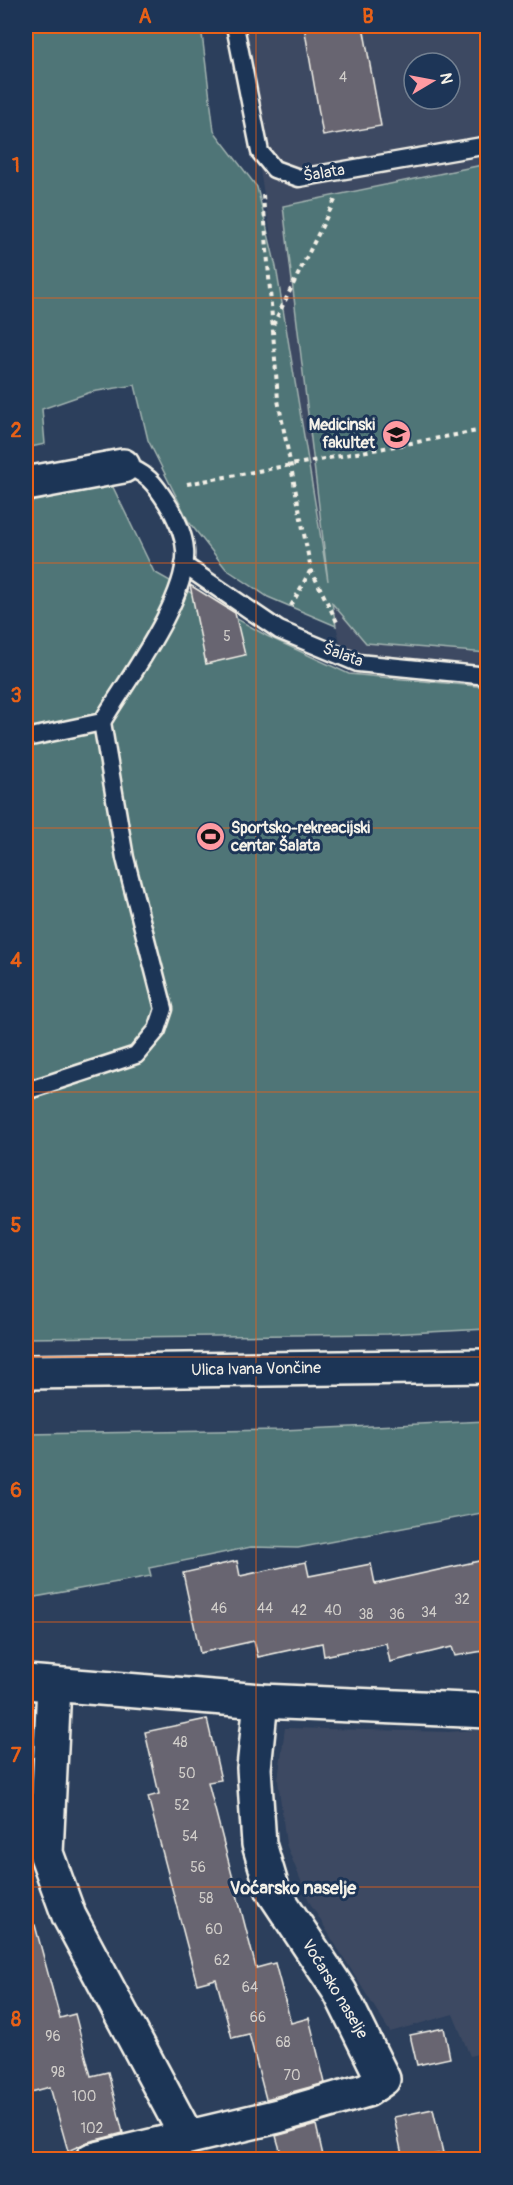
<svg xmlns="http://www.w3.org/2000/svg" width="513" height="2185" font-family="Pangolin,sans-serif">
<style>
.built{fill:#3e4a62;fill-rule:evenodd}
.green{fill:#507577;stroke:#a2b3b0;stroke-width:1.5}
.building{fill:#676571;stroke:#f4f1e8;stroke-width:1.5}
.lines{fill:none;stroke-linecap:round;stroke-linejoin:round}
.lane-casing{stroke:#f4f1e8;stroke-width:21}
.street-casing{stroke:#f4f1e8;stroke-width:38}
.secondary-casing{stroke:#f4f1e8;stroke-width:38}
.path{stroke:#f4f1e8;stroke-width:4;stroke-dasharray:4.5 4.5;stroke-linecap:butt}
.lane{stroke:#1d3557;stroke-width:16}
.street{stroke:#1d3557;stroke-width:33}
.secondary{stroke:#1d3557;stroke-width:33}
.grid{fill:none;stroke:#e96117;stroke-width:1.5;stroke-opacity:0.55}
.labels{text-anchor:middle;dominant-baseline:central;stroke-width:6;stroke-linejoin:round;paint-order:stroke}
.number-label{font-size:14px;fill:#d1ceca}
.street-label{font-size:16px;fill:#f4f1e8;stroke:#1d3557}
.poi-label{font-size:16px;font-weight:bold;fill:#f4f1e8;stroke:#1d3557;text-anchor:end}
.neighbourhood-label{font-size:18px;font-weight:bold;fill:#f4f1e8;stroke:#1d3557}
.neatline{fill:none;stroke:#e96117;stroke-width:2}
.grid-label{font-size:20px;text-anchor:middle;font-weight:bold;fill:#e96117}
</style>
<rect width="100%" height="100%" fill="#2c3f5c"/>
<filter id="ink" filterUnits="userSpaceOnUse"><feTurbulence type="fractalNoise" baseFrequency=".0167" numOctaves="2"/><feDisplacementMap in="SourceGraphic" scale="12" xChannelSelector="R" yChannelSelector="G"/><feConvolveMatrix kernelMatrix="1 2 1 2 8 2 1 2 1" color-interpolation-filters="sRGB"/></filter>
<g filter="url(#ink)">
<g class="built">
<path d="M236,26H487V1140L453,1047L336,626ZM414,63H450V99H414Z"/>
<polygon points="285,1728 449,1732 487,1729 487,2051 470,2056 453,2014 390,2032 332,1939 310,1903 286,1844 278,1780"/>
</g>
<g class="green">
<polygon points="26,26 201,26 214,131 257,187 276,267 328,581 283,206 487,164 487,653 366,643 332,603 336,626 268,597 226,569 189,522 148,440 135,385 91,392 42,409 45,444 26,448"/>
<polygon points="111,483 154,572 267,636 349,674 487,687 487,1329 388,1334 26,1338 26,501"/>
<polygon points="487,1421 487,1512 298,1548 251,1547 149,1568 151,1576 30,1598 26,1649 26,1434 282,1430"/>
</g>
<g class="building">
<polygon points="304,26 363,26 381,126 323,136"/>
<polygon points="190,585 235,613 245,655 206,664"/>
<polygon points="488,1559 488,1650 455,1656 452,1647 390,1662 386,1643 324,1656 322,1643 258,1657 254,1641 200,1653 183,1573 237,1561 240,1576 306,1562 309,1576 371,1564 375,1584"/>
<polygon points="207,1719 221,1780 208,1782 256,1968 275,1963 291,2023 309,2018 325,2083 266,2099 249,2034 232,2038 216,1979 197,1984 148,1797 159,1794 145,1732"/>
<polygon points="35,1925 60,2018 75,2014 91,2076 108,2072 123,2133 88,2142 68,2151 50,2087 31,2092 26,2068 26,1926"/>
<polygon points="444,2028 450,2058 417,2065 410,2035"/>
<polygon points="433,2109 443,2153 403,2160 394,2117"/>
<polygon points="316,2125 324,2160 283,2160 276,2136"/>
</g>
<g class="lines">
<defs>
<g id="lane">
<polyline points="235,26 260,152 274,169 299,178 488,145"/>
<polyline points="184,565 279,630 358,663 488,676"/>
<path d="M26,738L102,722C127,680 189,598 185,550C184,534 175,515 167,503C155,484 146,471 123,466"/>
<polyline points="26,1091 136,1055 157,1030 164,1009 125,858 102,722"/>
</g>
<g id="street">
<polyline points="26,484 123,466"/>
<polyline points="26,1682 261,1701 488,1711"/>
<polyline points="54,1686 46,1853 69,1916 187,2137"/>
<polyline points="92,2160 278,2116 367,2090 383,2079 340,1992 273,1891 259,1844 254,1768 261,1701"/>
</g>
<polyline id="secondary" points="26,1372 488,1366"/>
</defs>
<use href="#lane" class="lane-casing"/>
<use href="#street" class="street-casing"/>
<use href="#secondary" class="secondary-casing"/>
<g class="path">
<polyline points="263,195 278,400 311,570 338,624"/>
<polyline points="273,325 335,200"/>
<polyline points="187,484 488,429"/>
<polyline points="291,606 310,571"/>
</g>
<use href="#lane" class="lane"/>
<use href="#street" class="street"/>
<use href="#secondary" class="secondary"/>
</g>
</g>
<path class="grid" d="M256,26V2160M26,298H488M26,563H488M26,828H488M26,1092H488M26,1357H488M26,1622H488M26,1887H488"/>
<defs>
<symbol id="university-disc" viewBox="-11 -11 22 22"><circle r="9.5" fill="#ff9aa2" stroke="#1d3557"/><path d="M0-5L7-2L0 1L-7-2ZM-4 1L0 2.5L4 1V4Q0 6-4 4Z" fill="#111"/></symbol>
<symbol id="stadium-disc" viewBox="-11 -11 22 22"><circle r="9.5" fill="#ff9aa2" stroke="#1d3557"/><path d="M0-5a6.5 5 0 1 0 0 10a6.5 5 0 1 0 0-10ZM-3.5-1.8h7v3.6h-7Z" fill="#111"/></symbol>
</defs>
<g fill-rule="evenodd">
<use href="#university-disc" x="380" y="418" width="33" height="33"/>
<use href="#stadium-disc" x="194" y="820" width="33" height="33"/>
</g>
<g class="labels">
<g class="number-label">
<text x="343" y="77">4</text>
<text x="227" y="636">5</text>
<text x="462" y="1599">32</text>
<text x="219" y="1608">46</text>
<text x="265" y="1608">44</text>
<text x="299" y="1610">42</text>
<text x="333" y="1610">40</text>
<text x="429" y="1612">34</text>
<text x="366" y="1614">38</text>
<text x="397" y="1614">36</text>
<text x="180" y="1742">48</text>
<text x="187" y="1773">50</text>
<text x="182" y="1805">52</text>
<text x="190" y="1836">54</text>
<text x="198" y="1867">56</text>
<text x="206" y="1898">58</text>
<text x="214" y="1929">60</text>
<text x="222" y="1960">62</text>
<text x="250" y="1987">64</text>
<text x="258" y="2017">66</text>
<text x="53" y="2036">96</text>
<text x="283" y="2042">68</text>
<text x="58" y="2072">98</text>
<text x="292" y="2075">70</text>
<text x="84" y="2096">100</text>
<text x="92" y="2128">102</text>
</g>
<g class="street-label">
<text transform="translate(324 173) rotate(-9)">Šalata</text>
<text transform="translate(343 655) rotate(20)">Šalata</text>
<text transform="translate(256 1369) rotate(-1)">Ulica Ivana Vončine</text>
<text transform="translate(335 1989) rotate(59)">Voćarsko naselje</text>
</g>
<g class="poi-label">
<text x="375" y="425">Medicinski<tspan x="375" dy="18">fakultet</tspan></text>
<text x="231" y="828" text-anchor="start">Sportsko-rekreacijski<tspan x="231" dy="18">centar Šalata</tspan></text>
</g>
<g class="neighbourhood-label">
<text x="293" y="1888">Voćarsko naselje</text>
</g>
</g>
<rect width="513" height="2185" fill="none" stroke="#1d3557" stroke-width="66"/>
<g transform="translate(432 81) rotate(80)"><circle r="28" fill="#1d3557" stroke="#738091" stroke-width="1.5"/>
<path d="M0-4.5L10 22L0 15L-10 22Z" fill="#ff9aa2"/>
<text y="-9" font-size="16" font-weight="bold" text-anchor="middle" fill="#f4f1e8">N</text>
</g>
<rect x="33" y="33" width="447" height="2119" class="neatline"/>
<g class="grid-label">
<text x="145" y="23">A</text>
<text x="368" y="23">B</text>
<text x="16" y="172">1</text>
<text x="16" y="437">2</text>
<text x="16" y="702">3</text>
<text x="16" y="967">4</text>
<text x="16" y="1232">5</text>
<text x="16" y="1497">6</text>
<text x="16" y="1762">7</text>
<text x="16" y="2026">8</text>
</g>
</svg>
